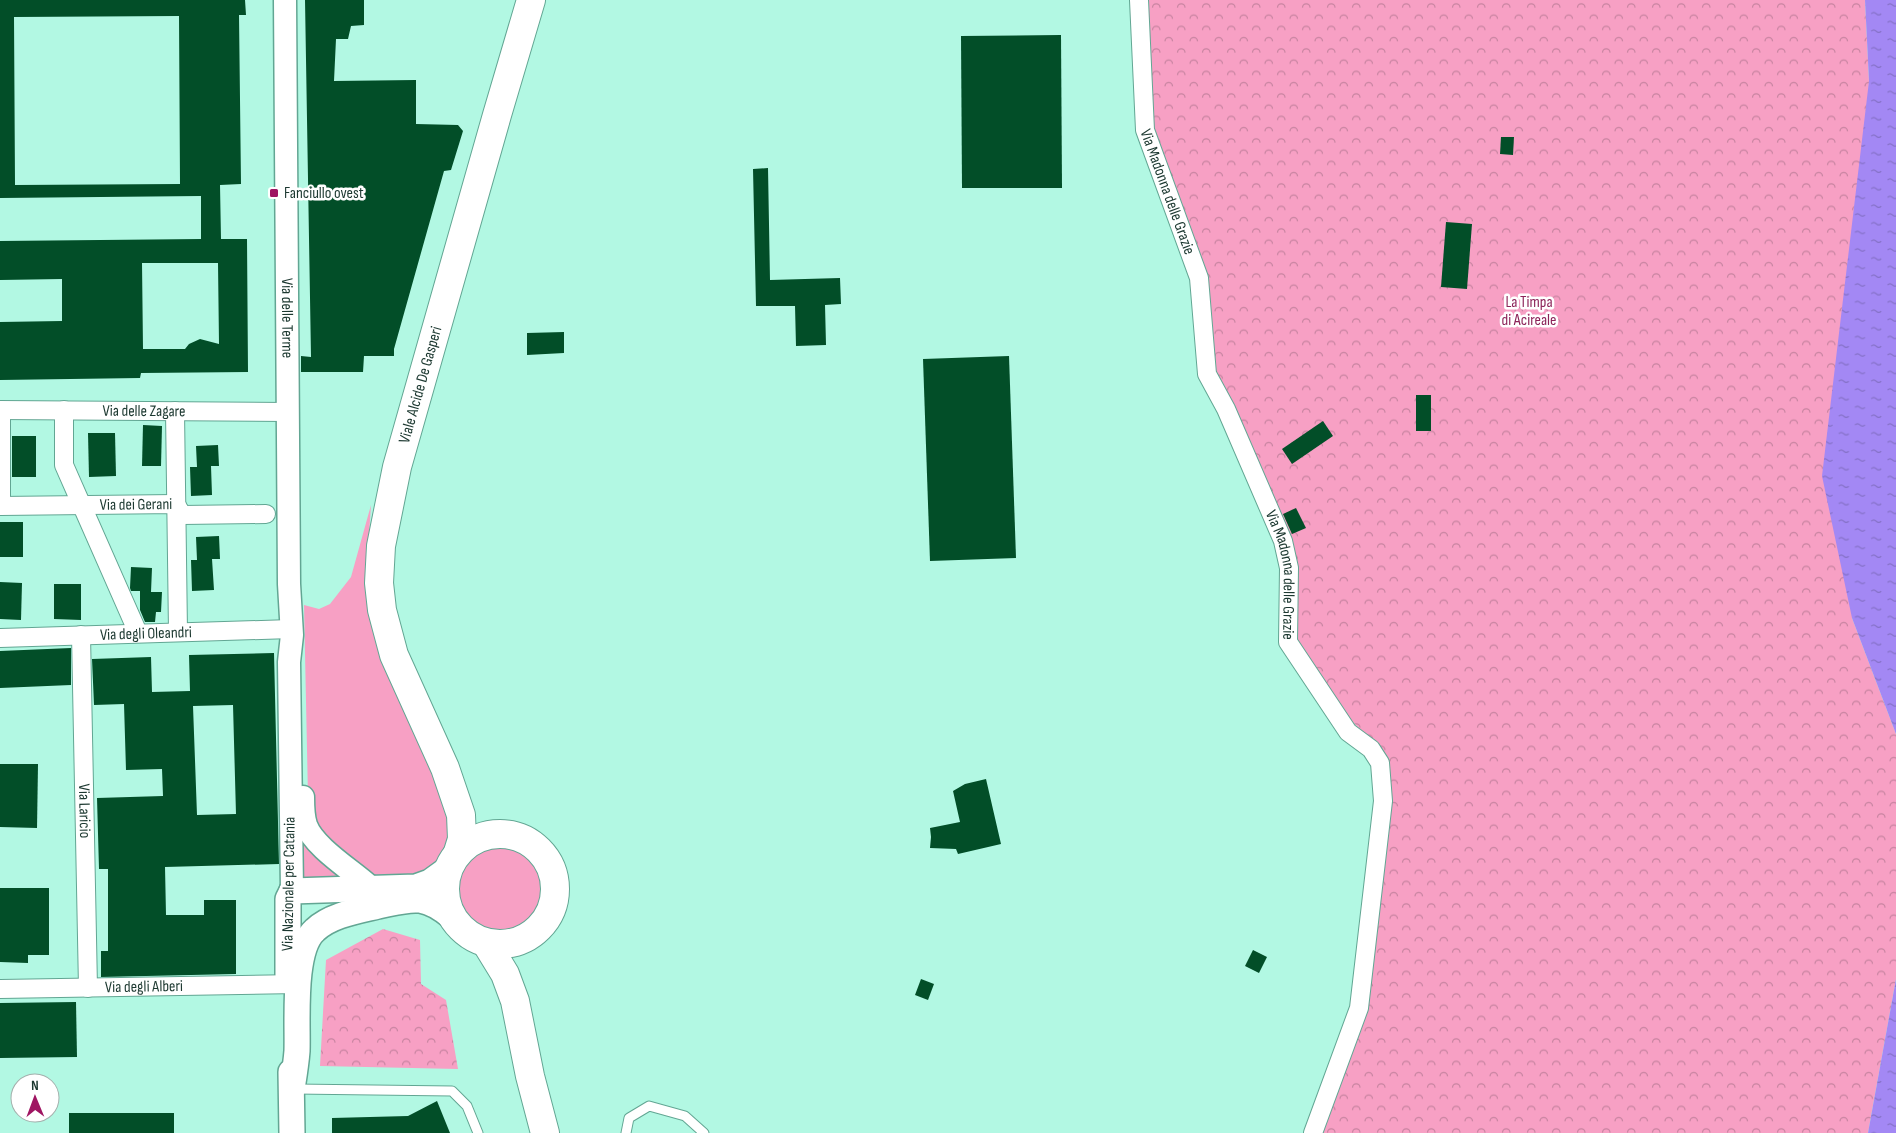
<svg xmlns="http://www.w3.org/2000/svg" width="1896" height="1133" font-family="'Sofia Sans Condensed',sans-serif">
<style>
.green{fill:#f7a0c4}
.park{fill:url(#park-crowns)}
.water{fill:url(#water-ripples)}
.building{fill:#024e28;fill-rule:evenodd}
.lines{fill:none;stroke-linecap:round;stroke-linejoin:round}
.service-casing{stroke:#62a693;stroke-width:11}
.minor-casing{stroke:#62a693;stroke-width:20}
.tertiary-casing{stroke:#62a693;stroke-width:25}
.secondary-casing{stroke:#62a693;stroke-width:28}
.primary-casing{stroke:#62a693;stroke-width:30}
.service{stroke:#fff;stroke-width:9}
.minor{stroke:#fff;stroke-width:18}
.tertiary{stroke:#fff;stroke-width:22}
.secondary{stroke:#fff;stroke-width:25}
.primary{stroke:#fff;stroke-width:28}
.poi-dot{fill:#9f1562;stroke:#fff;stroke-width:2}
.labels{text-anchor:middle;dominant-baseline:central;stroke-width:5;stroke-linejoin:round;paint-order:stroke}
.street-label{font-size:16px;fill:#1c3830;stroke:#fff}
.poi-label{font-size:16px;fill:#1c3830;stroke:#fff;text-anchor:start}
.park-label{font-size:16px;fill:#8c2359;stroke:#fff}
</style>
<defs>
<pattern id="park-crowns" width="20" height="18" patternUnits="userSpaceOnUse" patternTransform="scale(1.25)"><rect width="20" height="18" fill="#f7a0c4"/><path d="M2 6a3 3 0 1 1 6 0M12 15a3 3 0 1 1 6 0" fill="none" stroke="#c783a0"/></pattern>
<pattern id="water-ripples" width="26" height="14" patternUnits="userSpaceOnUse" patternTransform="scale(1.25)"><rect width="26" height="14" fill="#a388f4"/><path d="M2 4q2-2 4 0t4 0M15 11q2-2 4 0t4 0" fill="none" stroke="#8470c6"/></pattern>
</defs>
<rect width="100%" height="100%" fill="#b2f8e3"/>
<g class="green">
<polygon points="371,505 368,550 443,787 454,839 444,856 431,870 409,879 375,878 318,831 308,797 304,605 319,609 330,604 351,577"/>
<polygon points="300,836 353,883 301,885"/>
<circle cx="501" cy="890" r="46"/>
</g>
<g class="park">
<polygon points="1142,0 1865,0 1869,81 1852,618 1896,734 1896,979 1868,1133 1322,1133 1380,880 1376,746 1345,714 1297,639 1298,565 1212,372 1206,287 1153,131"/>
<polygon points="383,929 420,940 421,984 446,1000 458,1069 320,1066 326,960"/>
</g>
<g class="water">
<polygon points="1865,0 1896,0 1896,734 1852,618 1822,476 1869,81"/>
<polygon points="1896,979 1896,1133 1868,1133"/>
</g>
<g class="building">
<path d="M0,0H245L246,15H239L241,184L220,185L221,239H247L248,372L141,373L140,378L0,380V322L62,321V279L0,280V241L201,239V196L0,198ZM179,16L180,184L15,185L14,17ZM142,263H218L219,344L200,339L189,344L185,349H143Z"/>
<polygon points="305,0 364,0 364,25 351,26 348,39 336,39 334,81 416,80 416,124 458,125 463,131 451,170 444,171 394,349 394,356 364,356 363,372 301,372 301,356 311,357"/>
<polygon points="1061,35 1062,188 962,188 961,36"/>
<polygon points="1501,137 1514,137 1513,155 1500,154"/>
<polygon points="768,168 770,280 840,278 841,304 825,305 826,345 796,346 795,306 756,306 753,169"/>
<polygon points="1446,222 1472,224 1467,289 1441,287"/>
<polygon points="564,332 564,353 527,355 527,333"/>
<polygon points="1009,356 1016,558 930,561 923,359"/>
<rect x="1416" y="395" width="15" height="36"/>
<polygon points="1323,421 1333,436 1292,464 1282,449"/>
<polygon points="143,425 162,426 161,466 142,466"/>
<polygon points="88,433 115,433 116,476 89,477"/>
<rect x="12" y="436" width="24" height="41"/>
<polygon points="218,445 219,466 211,466 212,495 191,496 190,467 197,467 196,446"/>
<polygon points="1296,508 1306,528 1292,534 1283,514"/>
<rect x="0" y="522" width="23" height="35"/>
<polygon points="219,536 220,559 212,559 214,590 192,591 191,560 197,560 196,537"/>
<polygon points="131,567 152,568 151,592 162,592 161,612 156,612 155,622 145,622 140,610 140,591 131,591 130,588"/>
<polygon points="0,582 22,583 21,620 0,619"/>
<polygon points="54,584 81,584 81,620 54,619"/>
<polygon points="71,648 71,685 0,688 0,651"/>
<path d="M274,653L279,864L165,867L166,915H204V900H236V974L101,977V951H108V869H99L97,798L163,796L162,769L126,770L124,704L94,705L92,659L151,657L152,692L190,691L189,655ZM233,705L236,814L197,815L193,706Z"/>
<polygon points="0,764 38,764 37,828 0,827"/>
<polygon points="986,779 1001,844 958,854 956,849 930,848 931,837 930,828 960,822 953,791 965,784"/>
<polygon points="0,888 49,888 49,955 28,955 28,963 0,962"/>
<polygon points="1253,950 1267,957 1259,973 1245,966"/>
<polygon points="921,979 934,984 928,1000 915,995"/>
<polygon points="76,1002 77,1057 0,1058 0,1003"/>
<polygon points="437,1101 450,1133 332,1133 332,1118 408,1116"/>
<rect x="69" y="1113" width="105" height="20"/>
</g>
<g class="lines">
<defs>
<g id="service">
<polyline points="295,1089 452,1091 467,1106 478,1133"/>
<polyline points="626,1133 629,1118 649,1106 685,1116 704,1133"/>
</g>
<g id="minor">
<path id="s1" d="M1139,0L1145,130L1199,278L1207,374L1226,409L1283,541L1289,568L1288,642L1348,732L1371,749L1380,763L1383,801L1359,1008L1313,1133"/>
<path id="s2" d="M0,410L288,412"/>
<polyline points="64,410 64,465 138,633"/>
<polyline points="175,411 178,632"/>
<path id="s3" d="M0,506L176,504L182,515L266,514"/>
<polyline points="1,506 1,410"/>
<path id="s4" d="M81,635L88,988"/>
<path id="s5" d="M0,638L291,629"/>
<path id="s6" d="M0,989L298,984"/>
</g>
<g id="tertiary">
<path id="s7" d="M285,0L289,584L292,635L289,662L292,891"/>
<path d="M303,797C303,806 303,816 306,825C314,847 350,869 368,885L376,889"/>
</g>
<g id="secondary">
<polyline points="292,891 416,887 430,882 448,869"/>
<polyline points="288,975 288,899 292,891"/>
<polyline points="291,1072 292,1133"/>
<path d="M292,1089C294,1076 296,1064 297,1051C298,1021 292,950 315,930C331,915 357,911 378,906C412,899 423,893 452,917"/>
</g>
<g id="primary">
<circle cx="500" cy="889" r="55"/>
<path id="s8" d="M458,852L462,839L461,815L445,768L394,655L382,610L379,583L381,546L397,467L497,115L531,0"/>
<polyline points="486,943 505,974 515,1001 530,1076 545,1133"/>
</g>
</defs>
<use href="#service" class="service-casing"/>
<use href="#minor" class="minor-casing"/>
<use href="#tertiary" class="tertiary-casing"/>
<use href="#secondary" class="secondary-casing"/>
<use href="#primary" class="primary-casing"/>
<use href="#service" class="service"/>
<use href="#minor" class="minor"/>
<use href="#tertiary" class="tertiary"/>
<use href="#secondary" class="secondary"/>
<use href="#primary" class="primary"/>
</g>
<rect class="poi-dot" x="269" y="188" width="10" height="10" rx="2.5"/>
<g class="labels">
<g class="street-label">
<text stroke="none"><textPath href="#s1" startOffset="196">Via Madonna delle Grazie</textPath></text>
<text stroke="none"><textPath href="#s7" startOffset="318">Via delle Terme</textPath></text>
<text stroke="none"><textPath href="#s8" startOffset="488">Viale Alcide De Gasperi</textPath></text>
<text stroke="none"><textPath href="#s2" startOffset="144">Via delle Zagare</textPath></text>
<text stroke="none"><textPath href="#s3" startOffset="136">Via dei Gerani</textPath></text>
<text stroke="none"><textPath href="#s1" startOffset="601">Via Madonna delle Grazie</textPath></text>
<text stroke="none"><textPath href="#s5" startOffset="146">Via degli Oleandri</textPath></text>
<text stroke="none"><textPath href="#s4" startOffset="176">Via Laricio</textPath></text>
<text transform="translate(289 884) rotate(-89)">Via Nazionale per Catania</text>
<text stroke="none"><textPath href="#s6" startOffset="144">Via degli Alberi</textPath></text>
</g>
<g class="poi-label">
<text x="284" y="193">Fanciullo ovest</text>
</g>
<g class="park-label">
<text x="1529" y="302">La Timpa<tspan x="1529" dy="18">di Acireale</tspan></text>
</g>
</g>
<g transform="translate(35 1098) rotate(359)"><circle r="24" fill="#ffffff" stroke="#a4afac"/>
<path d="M0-4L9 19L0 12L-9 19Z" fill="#9f1562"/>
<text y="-8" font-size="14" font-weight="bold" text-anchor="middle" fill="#1c3830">N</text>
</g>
</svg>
